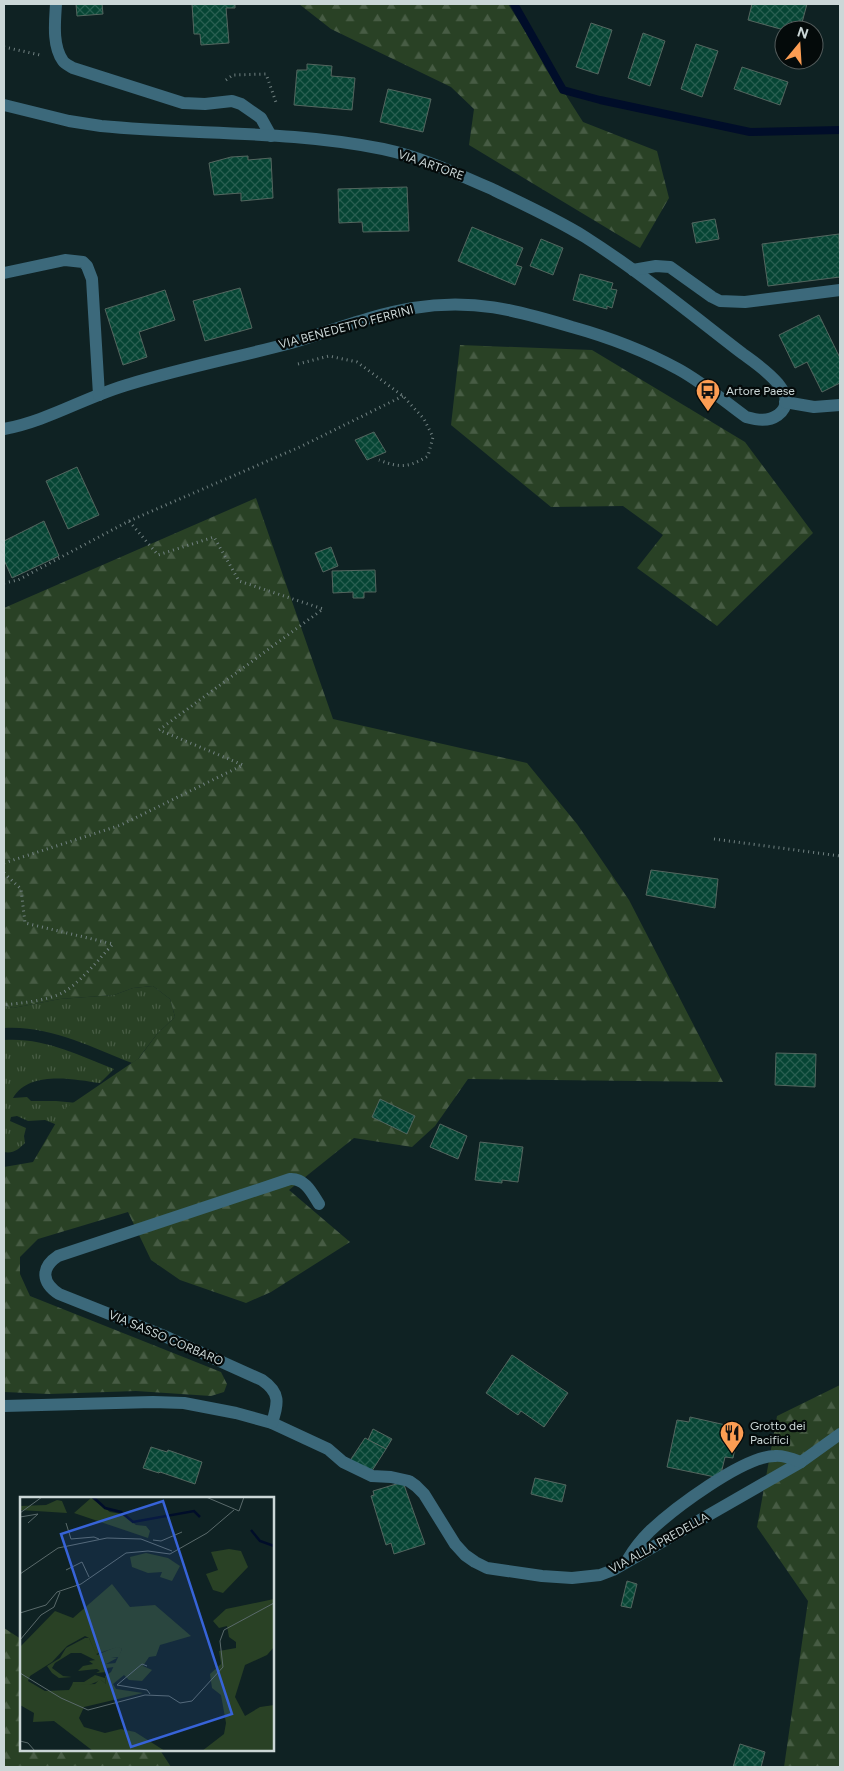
<svg xmlns="http://www.w3.org/2000/svg" width="844" height="1771" font-family="Figtree,sans-serif">
<style>
.grass{fill:url(#grass-tufts)}
.forest{fill:url(#forest-firs)}
.lines{fill:none;stroke-linecap:round;stroke-linejoin:round}
.stream{stroke:#000d29;stroke-width:8}
.building{fill:url(#building-cross-hatch);stroke:#53665f}
.path{stroke:#728282;stroke-width:3;stroke-dasharray:1 4;stroke-linecap:butt}
.minor{stroke:#3c697b;stroke-width:12}
.labels{text-anchor:middle;dominant-baseline:central;stroke-width:4.5;stroke-linejoin:round;paint-order:stroke}
.street-label{font-size:12px;fill:#cbd7d7;stroke:#040a0a}
.poi-label{font-size:12px;fill:#cbd7d7;stroke:#040a0a;text-anchor:start}
.inset-river{fill:none;stroke:#000d29;stroke-width:2.5}
.inset-road{fill:none;stroke:#5a6a6b;stroke-width:1}
.view{fill:#3763d8;fill-opacity:0.15;stroke:#3763d8;stroke-width:2.5}
.inset-edge{fill:none;stroke:#cbd7d7;stroke-width:2.5}
</style>
<defs>
<pattern id="grass-tufts" width="24" height="20" patternUnits="userSpaceOnUse" patternTransform="scale(1.25)"><rect width="24" height="20" fill="#294125"/><path d="M3 7l-1-3M5 7V3M7 7l1-3M15 17l-1-3M17 17v-4M19 17l1-3" fill="none" stroke="#475c44"/></pattern>
<pattern id="forest-firs" width="22" height="20" patternUnits="userSpaceOnUse" patternTransform="scale(1.25)"><rect width="22" height="20" fill="#294125"/><path d="M5 1l3.5 6h-7zM16 11l3.5 6h-7z" fill="#475c44"/></pattern>
<pattern id="building-cross-hatch" width="8" height="8" patternUnits="userSpaceOnUse" patternTransform="scale(1.25)"><rect width="8" height="8" fill="#064534"/><path d="M0 0l8 8M0 8l8-8" fill="none" stroke="#295f51"/></pattern>
</defs>
<rect width="100%" height="100%" fill="#0f2223"/>
<g class="grass">
<path d="M153,986L170,999L175,1017L157,1034L138,1059L132,1063C91,1047 49,1025 4,1028V1006L13,1008L60,999L114,995L133,988Z"/>
<path d="M4,1040C43,1037 78,1055 114,1069L100,1083C73,1079 29,1070 13,1098L27,1097L31,1101H56L99,1105L72,1131L45,1120L28,1121L17,1116L11,1117L10,1121L26,1128L24,1136L25,1143C19,1149 13,1154 4,1152Z"/>
</g>
<g class="forest">
<polygon points="299,4 508,4 583,122 657,151 669,198 640,248 469,145 474,109 451,87 331,29"/>
<polygon points="460,345 592,350 745,442 813,533 717,626 637,568 663,535 623,506 551,507 451,425"/>
<polygon points="256,498 333,719 527,763 577,824 629,900 723,1082 468,1079 435,1126 412,1147 354,1138 289,1190 350,1242 271,1292 246,1303 180,1280 151,1260 128,1212 38,1239 20,1257 20,1274 30,1296 221,1372 227,1384 224,1392 211,1396 136,1391 49,1394 4,1392 4,1167 33,1162 64,1109 139,1058 157,1034 175,1017 170,999 153,986 133,988 114,995 60,999 13,1008 4,1006 4,608"/>
<polygon points="840,1385 840,1767 784,1767 808,1601 757,1527 777,1416"/>
<polygon points="4,1628 21,1639 21,1750 160,1750 171,1767 4,1767"/>
</g>
<g class="lines">
<polyline class="stream" points="514,4 563,90 600,100 750,132 840,130"/>
</g>
<g class="building">
<polygon points="76,4 102,4 103,14 77,16"/>
<polygon points="192,4 235,4 235,8 226,8 229,43 201,45 200,34 194,34"/>
<polygon points="752,4 807,4 800,30 784,30 748,20"/>
<polygon points="591,23 612,30 598,74 576,67"/>
<polygon points="643,33 665,41 650,86 628,78"/>
<polygon points="696,44 718,51 702,97 681,89"/>
<polygon points="307,64 332,66 331,76 355,78 352,110 294,105 297,70 307,70"/>
<polygon points="742,67 788,82 780,105 734,89"/>
<polygon points="388,89 431,99 423,132 380,122"/>
<polygon points="248,156 248,160 271,158 273,198 241,201 241,193 214,195 209,163 231,157"/>
<polygon points="407,187 409,231 363,232 362,222 339,223 338,189"/>
<polygon points="715,219 719,239 696,243 692,223"/>
<polygon points="472,227 523,248 516,265 522,267 515,285 458,261"/>
<polygon points="839,234 840,277 768,286 762,244"/>
<polygon points="541,239 563,248 553,275 530,266"/>
<polygon points="580,274 613,283 611,289 617,290 612,308 607,306 607,309 573,300"/>
<polygon points="240,288 252,328 205,341 193,301"/>
<polygon points="165,290 175,320 139,332 147,357 123,365 105,309"/>
<polygon points="819,315 840,358 840,383 822,392 807,362 795,368 779,335"/>
<polygon points="374,432 386,452 367,460 355,440"/>
<polygon points="77,467 99,515 68,529 46,481"/>
<polygon points="44,521 59,556 12,578 4,560 4,541"/>
<polygon points="331,547 338,566 323,572 315,553"/>
<polygon points="375,570 376,592 364,592 364,598 353,598 353,592 333,593 332,571"/>
<polygon points="651,870 718,879 715,908 646,895"/>
<polygon points="776,1053 816,1054 815,1087 775,1085"/>
<polygon points="380,1099 415,1116 407,1134 372,1117"/>
<polygon points="440,1124 467,1136 458,1159 430,1147"/>
<polygon points="480,1142 523,1147 518,1182 502,1180 502,1183 475,1180"/>
<polygon points="512,1355 568,1393 544,1427 521,1411 518,1415 486,1393"/>
<polygon points="690,1417 739,1428 733,1458 725,1457 720,1478 667,1467 677,1420 689,1422"/>
<polygon points="373,1429 392,1439 386,1449 368,1440"/>
<polygon points="365,1438 386,1449 370,1474 349,1462"/>
<polygon points="151,1447 167,1452 168,1450 202,1462 195,1484 160,1472 159,1473 143,1468"/>
<polygon points="535,1478 566,1485 562,1502 531,1494"/>
<polygon points="403,1482 425,1544 394,1554 391,1543 386,1545 371,1496 374,1495 373,1491"/>
<polygon points="627,1581 637,1584 631,1608 621,1606"/>
<polygon points="740,1744 765,1752 761,1767 733,1767"/>
</g>
<g class="lines">
<g class="path">
<polyline points="4,47 40,55"/>
<polyline points="226,80 233,75 266,74 277,105"/>
<path d="M298,364L329,356L357,362L403,396L424,419L433,437L428,456C408,468 400,468 379,460"/>
<polyline points="4,583 18,580 129,521 302,446 403,396"/>
<polyline points="714,839 840,856"/>
<polyline points="4,863 121,825 243,765 159,730 323,609 239,581 214,537 158,555 129,521"/>
<path d="M4,873L21,889L25,923L113,944C100,958 78,985 62,993C46,1001 21,1003 4,1005"/>
</g>
<g class="minor">
<path d="M56,4C55,21 52,46 63,61C65,64 70,66 73,68L183,103L205,104L232,101L241,104L261,118L271,136"/>
<path d="M4,105L69,121L101,126C195,135 290,130 383,149C421,157 458,174 494,190C525,205 556,219 585,237C640,272 691,314 743,354C758,365 804,395 778,415C768,422 757,420 746,417C724,401 702,382 678,369C645,351 608,337 572,327C516,310 472,298 413,308C371,315 331,331 291,343C238,357 183,368 130,384C87,396 48,421 4,429"/>
<polyline points="633,270 656,266 670,267 712,297 720,301 745,302 840,290"/>
<polyline points="4,273 65,260 83,262 87,266 92,279 99,395"/>
<polyline points="785,402 814,407 840,405"/>
<polyline points="4,1406 153,1402 184,1403 236,1413 272,1423 328,1449 343,1462 372,1476 391,1477 409,1481 416,1486 424,1494 455,1544 465,1555 475,1562 487,1568 542,1576 572,1578 600,1575 613,1570 801,1462 840,1434"/>
<path d="M272,1423C278,1403 281,1393 262,1380L162,1335L59,1294C42,1283 40,1268 58,1256L290,1179C305,1178 312,1193 319,1204"/>
<path d="M628,1559C634,1549 641,1540 649,1532C672,1510 743,1456 775,1456C783,1455 793,1459 801,1462"/>
</g>
</g>
<defs>
<symbol id="bus-pin" viewBox="-11 -11 22 30"><path d="M0 17L-7.5 6A9.5 9.5 0 1 1 7.5 6Z" fill="#fc9d53" stroke="#040a0a"/><path d="M-5-6H5V4H4V6H2V4H-2V6H-4V4H-5ZM-3.5-4V0h7V-4ZM-3.5 1.2v1.5H-2V1.2ZM2 1.2v1.5H3.5V1.2Z" fill="#111"/></symbol>
<symbol id="restaurant-pin" viewBox="-11 -11 22 30"><path d="M0 17L-7.5 6A9.5 9.5 0 1 1 7.5 6Z" fill="#fc9d53" stroke="#040a0a"/><path d="M-5-6h1v4h1v-4h1v4h1v-4h1v5L-1.5 .5V6h-2V.5L-5-1ZM5-6V6H3V1.5H1.5Q1.5-4 5-6Z" fill="#111"/></symbol>
</defs>
<g fill-rule="evenodd">
<use href="#bus-pin" x="694" y="377" width="28" height="38"/>
<use href="#restaurant-pin" x="718" y="1419" width="28" height="38"/>
</g>
<g class="labels">
<g class="street-label">
<text transform="translate(431 165) rotate(19)">VIA ARTORE</text>
<text transform="translate(346 327) rotate(-15)">VIA BENEDETTO FERRINI</text>
<text transform="translate(166 1338) rotate(23)">VIA SASSO CORBARO</text>
<text transform="translate(659 1543) rotate(-29)">VIA ALLA PREDELLA</text>
</g>
<g class="poi-label">
<text x="726" y="391">Artore Paese</text>
<text x="750" y="1426">Grotto dei<tspan x="750" dy="14">Pacifici</tspan></text>
</g>
</g>
<g transform="translate(20 1497)">
<rect width="254" height="254" fill="#0f2223"/>
<path d="M65,141H69L77,158L98,149L102,152L99,160L75,163L61,156H51L35,166L32,171L43,179L52,180L39,181L32,176L27,169L40,161L46,151ZM88,161H97L86,167L96,166L94,170L87,171V175L76,176L80,174L77,172L58,174L63,169L73,167L69,164ZM75,178L85,181L86,187L81,183L69,188H52L53,185H64Z" fill="#294125"/>
<path d="M71,1L90,15L102,17L116,28L126,29L130,34L128,41L54,16ZM37,3L42,4L47,16L0,13V9L26,8ZM209,52L221,54L228,70L203,96L193,93L186,77L198,73L191,55ZM126,56L148,61L160,69L152,84L140,80L142,75L128,76L112,70L110,60ZM92,87L110,110L135,108L171,139L140,148L136,159L129,160L123,169L132,173L122,184L109,183L104,178L93,187L96,192L123,196L64,210L59,221L64,230L85,236L101,232L115,235L145,254H73L34,224L13,225L14,216L0,208V150L35,114L53,121ZM65,139L69,141L76,157L98,150L102,152L91,175L85,179L86,187L80,182L75,187L52,188L49,193L25,194L8,184L10,179L32,165L47,149ZM254,102V150L247,158L225,168L215,200L225,219L240,210L254,208V254H182L204,237L206,226L201,198L192,191L190,177L201,167L199,154L216,151V145L209,140L207,129L199,131L193,124L206,112Z" fill="#294125" fill-rule="evenodd"/>
<path class="inset-river" d="M73,0L85,11L101,15L113,25L174,14L180,20M231,33L240,44L254,49"/>
<path class="inset-road" d="M186,0L219,14L224,0M0,16L22,0M0,20L18,17L8,26M46,26L51,42L74,40L79,42M133,43L141,44L162,35M46,73L62,65L69,80M0,77L38,51L87,41L121,42L152,54M0,116L26,108L37,95L61,87L106,56L128,54L150,57L187,36L214,13M0,143L21,118L34,110L40,95M127,169L122,167L97,188L127,193L130,197M0,176L41,201L68,213L125,198L149,199L160,206L172,204L203,170L200,144L204,133L254,106M0,244L8,246L15,254"/>
<path class="view" d="M143,4L212,217L111,250L41,37Z"/>
<rect width="254" height="254" class="inset-edge"/>
</g>
<rect width="844" height="1771" fill="none" stroke="#cbd7d7" stroke-width="10"/>
<g transform="translate(799 45) rotate(18)"><circle r="24" fill="#040a0a" stroke="#545c5c"/>
<path d="M0-4L9 19L0 12L-9 19Z" fill="#fc9d53"/>
<text y="-8" font-size="14" font-weight="bold" text-anchor="middle" fill="#cbd7d7">N</text>
</g>
</svg>
